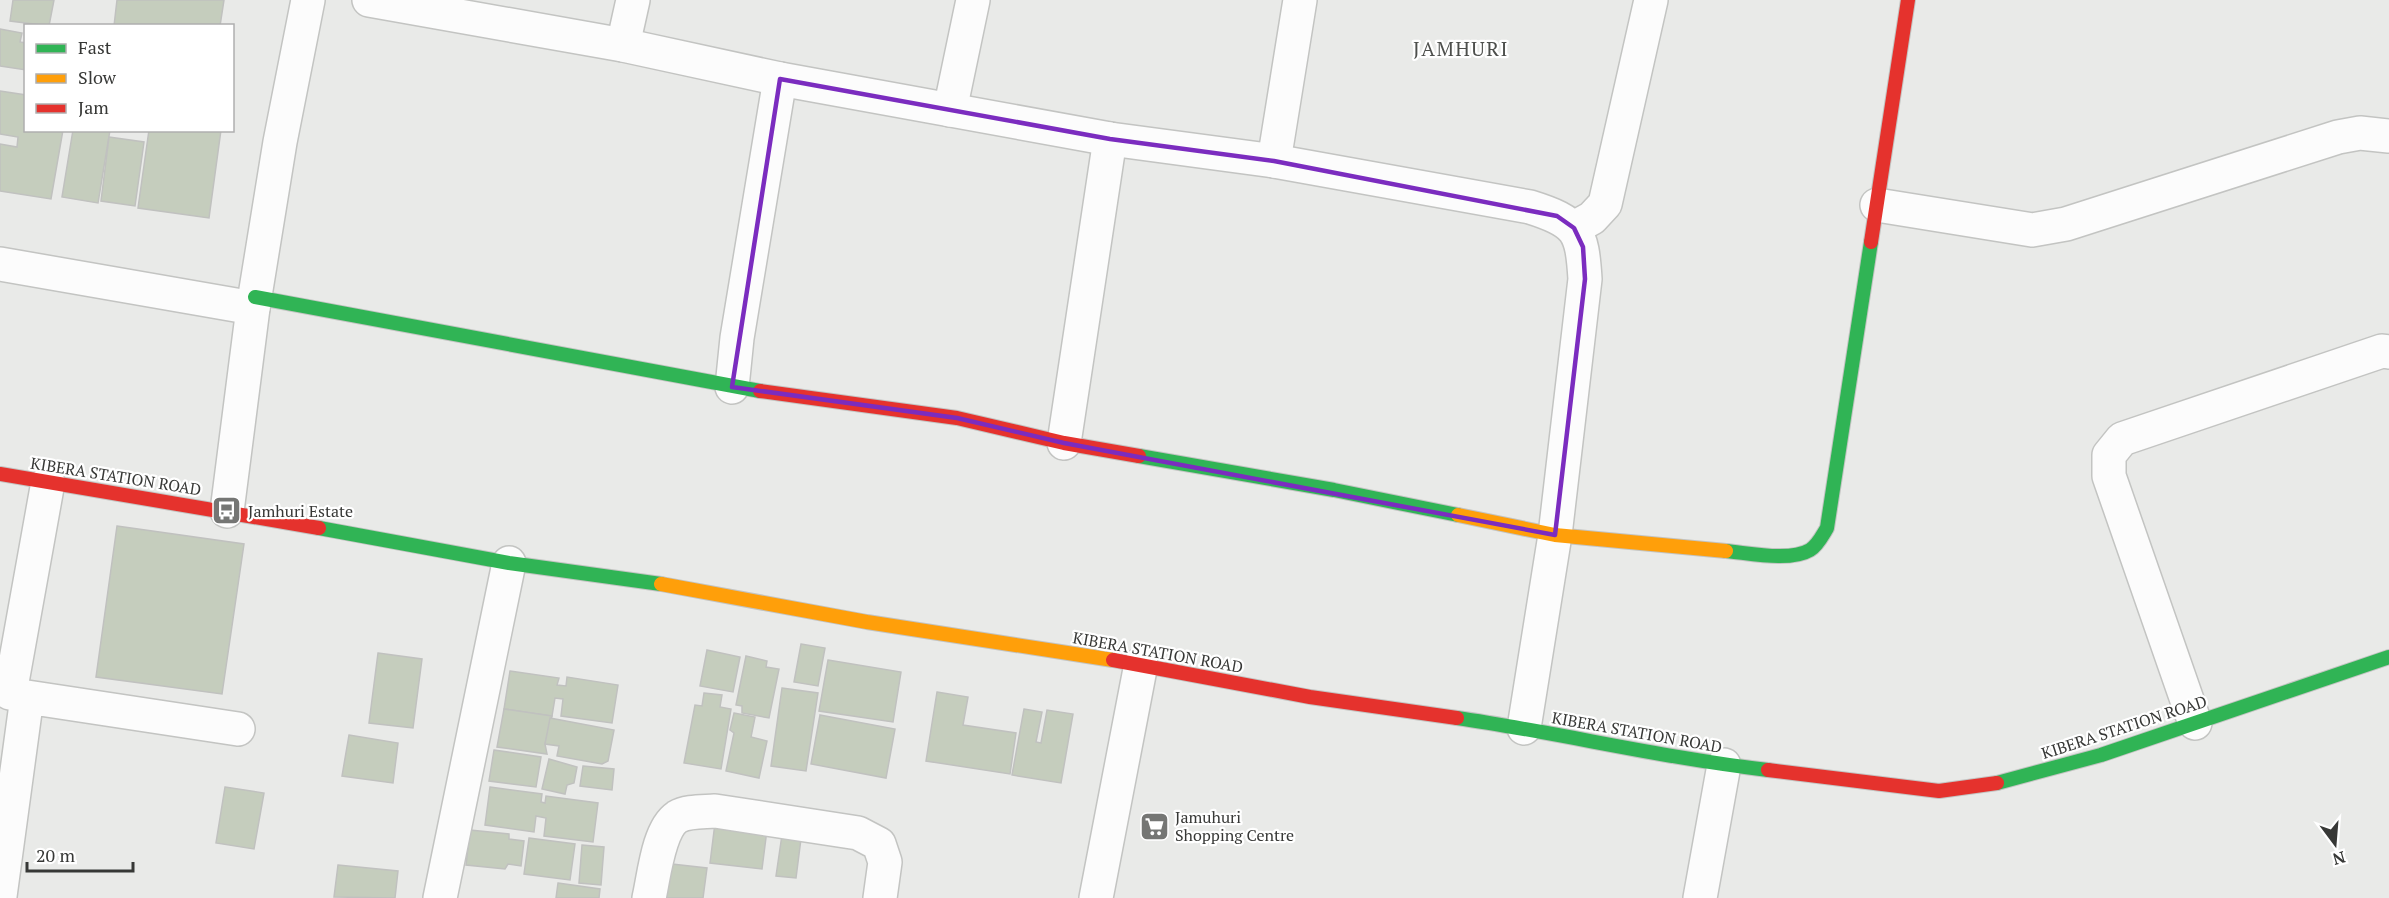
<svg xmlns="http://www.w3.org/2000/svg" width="2389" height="898" font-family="'PT Serif',serif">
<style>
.building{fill:#c5cdbd;stroke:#c0c1bf;stroke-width:1.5}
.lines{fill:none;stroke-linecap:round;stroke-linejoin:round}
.street-casing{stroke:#c3c4c2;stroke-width:36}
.fast-casing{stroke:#c3c4c2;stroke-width:16}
.slow-casing{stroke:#c3c4c2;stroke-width:16}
.jam-casing{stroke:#c3c4c2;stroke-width:16}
.street{stroke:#fcfcfc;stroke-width:33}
.fast{stroke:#30b455;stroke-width:14}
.slow{stroke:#ff9f0a;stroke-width:14}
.jam{stroke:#e5322d;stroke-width:14}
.marked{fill:none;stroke:#7b2cbf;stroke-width:4.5;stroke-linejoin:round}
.labels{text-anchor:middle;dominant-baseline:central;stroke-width:4.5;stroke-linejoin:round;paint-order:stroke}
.street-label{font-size:16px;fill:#373836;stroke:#fff}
.poi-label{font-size:16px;fill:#373836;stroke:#fff;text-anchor:start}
.quarter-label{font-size:20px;letter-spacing:1.5px;fill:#4d4f4c;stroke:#fff}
</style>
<rect width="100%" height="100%" fill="#e9eae8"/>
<g class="building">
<polygon points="13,0 54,0 49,26 10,21"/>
<polygon points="117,0 224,0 220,26 114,26"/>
<polygon points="0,29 22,33 20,42 26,43 26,70 0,66"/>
<polygon points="0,91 26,95 26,130 63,130 51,199 0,191 0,144 17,147 18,137 0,134"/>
<polygon points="73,130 110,130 98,203 62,197"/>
<polygon points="149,130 221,130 209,218 138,208"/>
<polygon points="109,137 144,142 135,206 101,201"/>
<polygon points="117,526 244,544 222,694 96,677"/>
<polygon points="801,644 825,648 818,686 794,682"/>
<polygon points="707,650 740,657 733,692 700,686"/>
<polygon points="378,653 422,659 413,728 369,723"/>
<polygon points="746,656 767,661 766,667 779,669 769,718 742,713 742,706 736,705"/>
<polygon points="828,660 901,672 893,722 819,711"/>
<polygon points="510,671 559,678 557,685 566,686 567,677 618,685 612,723 561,716 563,699 555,698 552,716 504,709"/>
<polygon points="782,688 818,693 806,771 771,766"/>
<polygon points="937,692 968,697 963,725 1016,733 1010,774 926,761"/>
<polygon points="704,693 722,695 720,707 731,709 721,769 684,763 695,705 702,706"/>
<polygon points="504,709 552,716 545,744 547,754 497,747"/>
<polygon points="1024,709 1042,712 1036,742 1041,743 1047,710 1073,714 1061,783 1012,775"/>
<polygon points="734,713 755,717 751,737 767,741 759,778 726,771 734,733 730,730"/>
<polygon points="820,715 895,729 886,778 811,764"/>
<polygon points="550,718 614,730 608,761 602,764 557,756 559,746 545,744"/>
<polygon points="349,735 398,743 393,783 342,776"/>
<polygon points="494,750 541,757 536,787 489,781"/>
<polygon points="549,759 577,767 574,783 567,785 565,794 542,789"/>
<polygon points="583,766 614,769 612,790 580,786"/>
<polygon points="225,787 264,793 254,849 216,843"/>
<polygon points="490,787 542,794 541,802 545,803 546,796 598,803 593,842 544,836 546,818 536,816 534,832 485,825"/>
<polygon points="716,815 768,822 762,869 710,863"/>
<polygon points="783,828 802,831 796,878 776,876"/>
<polygon points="470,830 509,834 509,839 524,841 521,866 508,864 505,869 466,865"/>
<polygon points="529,838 575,844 570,880 524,874"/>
<polygon points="582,845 604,847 601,885 579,883"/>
<polygon points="663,863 707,868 703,898 659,898"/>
<polygon points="338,865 398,871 395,898 334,897"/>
<polygon points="558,883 600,889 599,898 556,898"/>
</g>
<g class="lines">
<defs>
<g id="street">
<path d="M369,0L623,45L780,79L1110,139L1274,161L1530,207C1578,222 1582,231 1585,279L1555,535L1524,728"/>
<polyline points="623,45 633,0"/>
<polyline points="950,110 973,0"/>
<polyline points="1274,161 1300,0"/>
<polyline points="1877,205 2032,230 2066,224 2338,137 2360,133 2389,136"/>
<polyline points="1574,228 1592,218 1605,204 1651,0"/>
<polyline points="0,264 253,308"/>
<polyline points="732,387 737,338 780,79"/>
<polyline points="1064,443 1110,139"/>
<polyline points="227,511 253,308 280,142 308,0"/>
<polyline points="10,693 48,482"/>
<polyline points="2195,723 2109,476 2109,455 2122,439 2382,351 2389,352"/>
<polyline points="0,896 27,697 238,729"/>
<polyline points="440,898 509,563"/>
<path d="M649,898C654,877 658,830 677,817C687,811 703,812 715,811L858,833L879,844L885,862L880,898"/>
<polyline points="1096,898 1141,664"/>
<polyline points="1700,898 1724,765"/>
</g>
<g id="fast">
<polyline points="255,297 760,391"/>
<polyline points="1139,456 1334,490 1458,515"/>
<polyline points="319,528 509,563 661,584"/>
<path d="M1726,551C1749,553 1790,562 1810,550C1818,545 1822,536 1827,528L1871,242"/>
<path d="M1457,718C1561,733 1663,758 1768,770"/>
<polyline points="1997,783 2101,755 2389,657"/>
</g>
<g id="slow">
<polyline points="1458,515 1555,535 1726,551"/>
<polyline points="661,584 867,622 1113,660"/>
</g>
<g id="jam">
<polyline points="1871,242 1908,0"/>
<polyline points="760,391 957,418 1064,443 1139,456"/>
<polyline points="0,474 319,528"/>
<polyline points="1113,660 1310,697 1457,718"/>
<polyline points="1768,770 1939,791 1997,783"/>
</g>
</defs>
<use href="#street" class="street-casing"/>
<use href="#fast" class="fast-casing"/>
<use href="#slow" class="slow-casing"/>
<use href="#jam" class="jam-casing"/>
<use href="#street" class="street"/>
<use href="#fast" class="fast"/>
<use href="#slow" class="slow"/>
<use href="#jam" class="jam"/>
</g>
<path class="marked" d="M780,79L1110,139L1274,161L1557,216L1574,228L1583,247L1585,279L1555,535L1064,443L957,418L732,387Z"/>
<defs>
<symbol id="bus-square" viewBox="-11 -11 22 22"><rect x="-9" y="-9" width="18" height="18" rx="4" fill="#757674" stroke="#fff"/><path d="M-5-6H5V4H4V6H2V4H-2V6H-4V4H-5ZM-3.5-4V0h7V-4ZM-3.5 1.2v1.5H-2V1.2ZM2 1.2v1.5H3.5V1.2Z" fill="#fff"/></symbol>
<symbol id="supermarket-square" viewBox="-11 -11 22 22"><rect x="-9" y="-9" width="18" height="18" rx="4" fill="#757674" stroke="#fff"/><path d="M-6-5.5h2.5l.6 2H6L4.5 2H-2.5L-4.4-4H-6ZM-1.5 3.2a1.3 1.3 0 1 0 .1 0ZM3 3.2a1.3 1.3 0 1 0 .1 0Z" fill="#fff"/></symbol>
</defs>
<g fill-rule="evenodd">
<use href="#bus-square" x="210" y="494" width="33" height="33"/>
<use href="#supermarket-square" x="1138" y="810" width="33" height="33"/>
</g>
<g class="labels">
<g class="street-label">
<text transform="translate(116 476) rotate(9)">KIBERA STATION ROAD</text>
<text transform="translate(1158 652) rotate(10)">KIBERA STATION ROAD</text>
<text transform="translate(2124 727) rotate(-18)">KIBERA STATION ROAD</text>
<text transform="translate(1637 732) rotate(10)">KIBERA STATION ROAD</text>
</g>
<g class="poi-label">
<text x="248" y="511">Jamhuri Estate</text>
<text x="1175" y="817">Jamuhuri<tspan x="1175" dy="18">Shopping Centre</tspan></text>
</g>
<g class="quarter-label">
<text x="1461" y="48">JAMHURI</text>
</g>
</g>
<rect x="24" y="24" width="210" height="108" fill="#ffffff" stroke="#afafaf" stroke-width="1.5"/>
<rect x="36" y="44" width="30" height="9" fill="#30b455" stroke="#afafaf" stroke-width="1.5"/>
<text x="78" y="54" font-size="18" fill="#373836">Fast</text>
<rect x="36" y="74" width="30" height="9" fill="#ff9f0a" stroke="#afafaf" stroke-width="1.5"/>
<text x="78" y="84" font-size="18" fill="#373836">Slow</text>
<rect x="36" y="104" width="30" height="9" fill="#e5322d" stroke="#afafaf" stroke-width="1.5"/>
<text x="78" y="114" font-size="18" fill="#373836">Jam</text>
<g transform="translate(2335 844) rotate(164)" stroke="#ffffff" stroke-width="4.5" paint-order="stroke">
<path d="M0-4.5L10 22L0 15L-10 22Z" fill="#373836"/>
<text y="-9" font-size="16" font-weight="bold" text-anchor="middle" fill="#373836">N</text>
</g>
<path d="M27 862v9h106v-9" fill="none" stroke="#373836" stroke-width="3"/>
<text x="36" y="862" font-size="18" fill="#373836" stroke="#ffffff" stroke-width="4.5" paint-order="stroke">20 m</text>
</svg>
